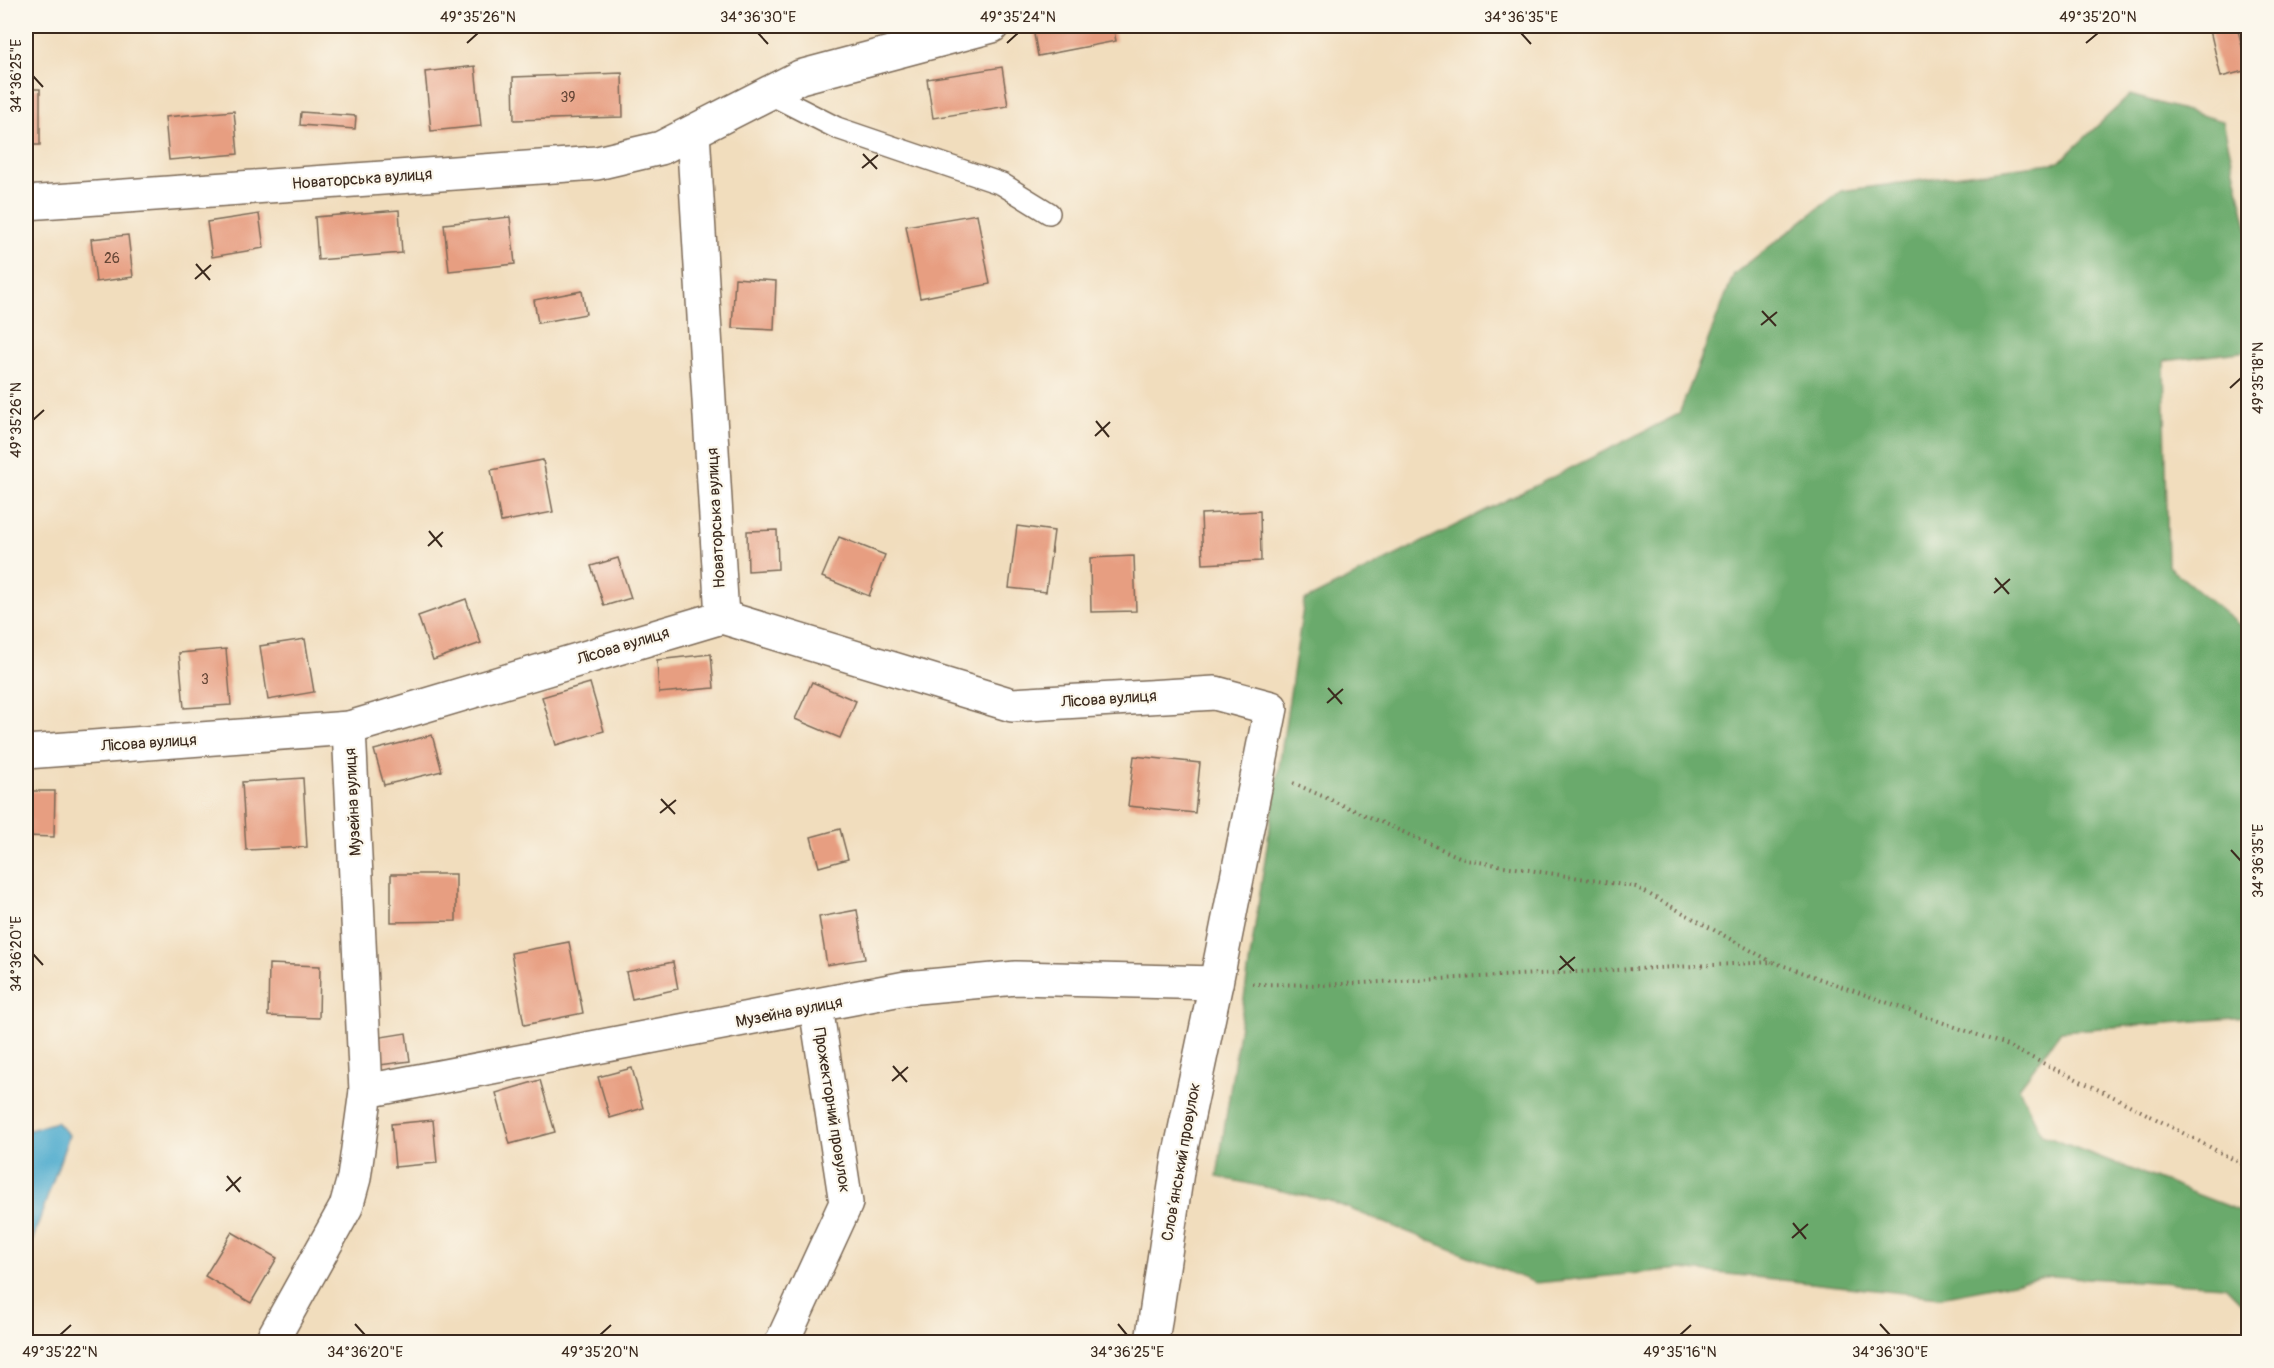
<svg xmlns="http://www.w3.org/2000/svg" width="2274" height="1368" font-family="Pangolin,sans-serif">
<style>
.forest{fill:#6baa6c;stroke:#536a45;stroke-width:1.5}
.water{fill:#4facce;stroke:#456b76;stroke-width:1.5}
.building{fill:#e79e81}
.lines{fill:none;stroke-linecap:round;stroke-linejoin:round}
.lane-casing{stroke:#7b6956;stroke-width:24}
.street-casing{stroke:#7b6956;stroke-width:36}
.path{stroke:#7b6956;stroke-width:4;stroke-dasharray:1.5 4.5;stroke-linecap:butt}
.lane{stroke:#fff;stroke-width:21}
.street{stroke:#fff;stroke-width:33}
.ticks{fill:none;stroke:#3b2a1e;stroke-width:2}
.labels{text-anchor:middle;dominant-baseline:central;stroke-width:4.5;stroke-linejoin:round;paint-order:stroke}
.number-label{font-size:14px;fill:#664737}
.street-label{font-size:16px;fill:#3b2a1e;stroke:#fbf7ec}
.neatline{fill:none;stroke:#3b2a1e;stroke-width:2}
.ticks-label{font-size:15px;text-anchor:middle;fill:#3b2a1e}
</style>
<rect width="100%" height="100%" fill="#fbf7ec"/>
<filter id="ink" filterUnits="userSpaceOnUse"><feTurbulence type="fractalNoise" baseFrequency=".0167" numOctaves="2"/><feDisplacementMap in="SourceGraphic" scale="12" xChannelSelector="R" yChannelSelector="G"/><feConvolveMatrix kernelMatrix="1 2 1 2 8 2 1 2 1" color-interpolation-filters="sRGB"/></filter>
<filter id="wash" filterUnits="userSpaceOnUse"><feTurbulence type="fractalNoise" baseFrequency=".008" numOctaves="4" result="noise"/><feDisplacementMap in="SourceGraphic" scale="24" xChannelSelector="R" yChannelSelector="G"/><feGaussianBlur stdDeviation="1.35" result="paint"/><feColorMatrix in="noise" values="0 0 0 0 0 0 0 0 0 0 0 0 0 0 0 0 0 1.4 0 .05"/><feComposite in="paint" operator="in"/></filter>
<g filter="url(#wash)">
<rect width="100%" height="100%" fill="#f1ddbd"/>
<g class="forest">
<polygon points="2130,95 2223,121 2248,231 2248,351 2164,361 2168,566 2248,632 2248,1017 2061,1031 2019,1088 2042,1135 2248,1214 2248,1309 2225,1286 2051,1276 1940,1297 1681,1269 1536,1283 1330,1201 1217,1177 1304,601 1679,414 1734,274 1841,191 2059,162"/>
<polygon points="2025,1332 2019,1342 1925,1342"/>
</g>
<polygon class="water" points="56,1122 69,1135 29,1250 26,1255 26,1129 30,1130"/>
<g id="blocks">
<g class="building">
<polygon points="1080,26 1113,26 1116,41 1038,56 1034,34"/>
<polygon points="2209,26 2237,26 2248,70 2221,77"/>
<polygon points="475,66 481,126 431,131 425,72"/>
<polygon points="1002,67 1008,106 933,118 927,79"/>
<polygon points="622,73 623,117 514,120 513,77"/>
<rect x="26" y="89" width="14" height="56"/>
<polygon points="234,111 238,154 169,160 165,117"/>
<polygon points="301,112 356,116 355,129 300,125"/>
<polygon points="399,210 402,253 318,260 315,217"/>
<polygon points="259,214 264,248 212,257 207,222"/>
<polygon points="977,214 990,284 920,298 906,226"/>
<polygon points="510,217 515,264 449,271 444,224"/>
<polygon points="128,235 133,277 96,282 91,239"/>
<polygon points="735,278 776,281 774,330 732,328"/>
<polygon points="582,291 586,314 538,323 534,300"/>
<polygon points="543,460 553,512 501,522 491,470"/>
<polygon points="1260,511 1261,561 1203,564 1201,514"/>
<polygon points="1017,526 1054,531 1046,592 1009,588"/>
<polygon points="777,530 778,569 748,571 747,531"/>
<polygon points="839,537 885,555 869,596 822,577"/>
<polygon points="1134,556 1136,611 1091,612 1090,558"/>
<polygon points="618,558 631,598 604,606 591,566"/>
<polygon points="466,599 481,643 433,660 418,616"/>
<polygon points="305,639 314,692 268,700 260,646"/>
<polygon points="226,649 231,705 184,708 179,653"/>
<polygon points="711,654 714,688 659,693 657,660"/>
<polygon points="812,682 856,701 840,738 795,719"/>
<polygon points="590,683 604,731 556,745 542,697"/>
<polygon points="432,735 442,771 384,785 374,750"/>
<polygon points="1134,756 1200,763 1195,813 1128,806"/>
<polygon points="303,778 307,847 246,850 242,782"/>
<polygon points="26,791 55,791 54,837 26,836"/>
<polygon points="840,829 848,859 819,867 811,837"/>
<polygon points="391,874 456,874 456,921 391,922"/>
<polygon points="857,910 865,959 827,965 819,917"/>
<polygon points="569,942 583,1013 524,1025 511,953"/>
<polygon points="673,962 678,989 632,999 626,972"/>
<polygon points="269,964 320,966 319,1018 268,1016"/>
<polygon points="406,1033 410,1061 380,1065 375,1038"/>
<polygon points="632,1068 643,1108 610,1118 598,1077"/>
<polygon points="540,1080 555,1132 510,1144 496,1093"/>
<polygon points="433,1120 437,1163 395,1167 391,1124"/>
<polygon points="232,1232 277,1258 251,1303 205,1276"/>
</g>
</g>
</g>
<g filter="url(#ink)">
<use href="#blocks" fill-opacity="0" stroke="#7b6956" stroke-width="1.5"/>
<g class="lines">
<defs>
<polyline id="lane" points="768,93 837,128 1002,184 1049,213"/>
<g id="street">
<polyline points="693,132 722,617"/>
<polyline points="26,203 597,163 661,148 800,77 992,26"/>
<polyline points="26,752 349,728 722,617 1012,705 1215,693 1271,708 1216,983 1179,1158 1152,1342"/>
<polyline points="366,1091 906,988 1016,978 1216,983"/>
<polyline points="271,1342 346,1207 354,1178 366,1091 349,728"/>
<polyline points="782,1342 846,1203 816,1007"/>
</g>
</defs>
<use href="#lane" class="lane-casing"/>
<use href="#street" class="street-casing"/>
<g class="path">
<polyline points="1293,783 1466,860 1636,887 1772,962"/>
<polyline points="1252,984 1322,985 1773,962 2003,1044 2116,1098 2248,1167"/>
</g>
<use href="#lane" class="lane"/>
<use href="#street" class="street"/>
</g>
</g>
<path class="ticks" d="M758,33L768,44M1521,33L1531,44M467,43L478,33M1007,43L1018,33M2086,43L2098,33M33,76L43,87M863,154L877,169M862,168L878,155M196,264L210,280M195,279L211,265M1762,311L1776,326M1761,325L1777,312M2230,388L2241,378M33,420L44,410M1096,421L1109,437M1095,436L1110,422M429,531L442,547M428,546L443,532M1995,578L2009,594M1994,593L2010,579M1328,688L1342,704M1327,703L1343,689M661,799L675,814M660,813L676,800M2231,850L2241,861M33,954L43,965M1560,956L1574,971M1559,970L1575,957M893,1066L907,1082M892,1081L908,1067M227,1176L240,1192M226,1191L241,1177M1793,1223L1806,1239M1792,1238L1808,1224M355,1324L365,1335M1118,1324L1127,1335M1880,1324L1890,1335M60,1335L71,1325M600,1335L611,1325M1680,1335L1691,1325"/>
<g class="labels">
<g class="number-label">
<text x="568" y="97">39</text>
<text x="112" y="258">26</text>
<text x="205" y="679">3</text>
</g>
<g class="street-label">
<text transform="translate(362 179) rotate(-4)">Новаторська вулиця</text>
<text transform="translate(716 518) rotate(-93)">Новаторська вулиця</text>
<text transform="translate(623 646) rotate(-17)">Лісова вулиця</text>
<text transform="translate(1109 699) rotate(-4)">Лісова вулиця</text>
<text transform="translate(149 743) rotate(-4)">Лісова вулиця</text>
<text transform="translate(353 802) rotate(-93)">Музейна вулиця</text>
<text transform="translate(789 1012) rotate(-11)">Музейна вулиця</text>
<text transform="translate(832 1110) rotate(81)">Прожекторний провулок</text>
<text transform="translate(1181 1162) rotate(-80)">Словʼянський провулок</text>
</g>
</g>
<rect width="2274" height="1368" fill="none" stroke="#fbf7ec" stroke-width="66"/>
<rect x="33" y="33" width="2208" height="1302" class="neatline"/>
<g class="ticks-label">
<text x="478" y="22">49°35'26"N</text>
<text x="758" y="22">34°36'30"E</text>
<text x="1018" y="22">49°35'24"N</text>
<text x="1521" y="22">34°36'35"E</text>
<text x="2098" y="22">49°35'20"N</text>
<text transform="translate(16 76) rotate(-90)" y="5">34°36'25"E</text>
<text transform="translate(2258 378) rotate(-90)" y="5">49°35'18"N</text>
<text transform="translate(16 420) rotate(-90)" y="5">49°35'26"N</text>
<text transform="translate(2258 861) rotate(-90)" y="5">34°36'35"E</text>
<text transform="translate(16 954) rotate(-90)" y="5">34°36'20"E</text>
<text x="60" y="1357">49°35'22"N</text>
<text x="365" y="1357">34°36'20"E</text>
<text x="600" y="1357">49°35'20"N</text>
<text x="1127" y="1357">34°36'25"E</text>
<text x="1680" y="1357">49°35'16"N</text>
<text x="1890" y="1357">34°36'30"E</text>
</g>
</svg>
